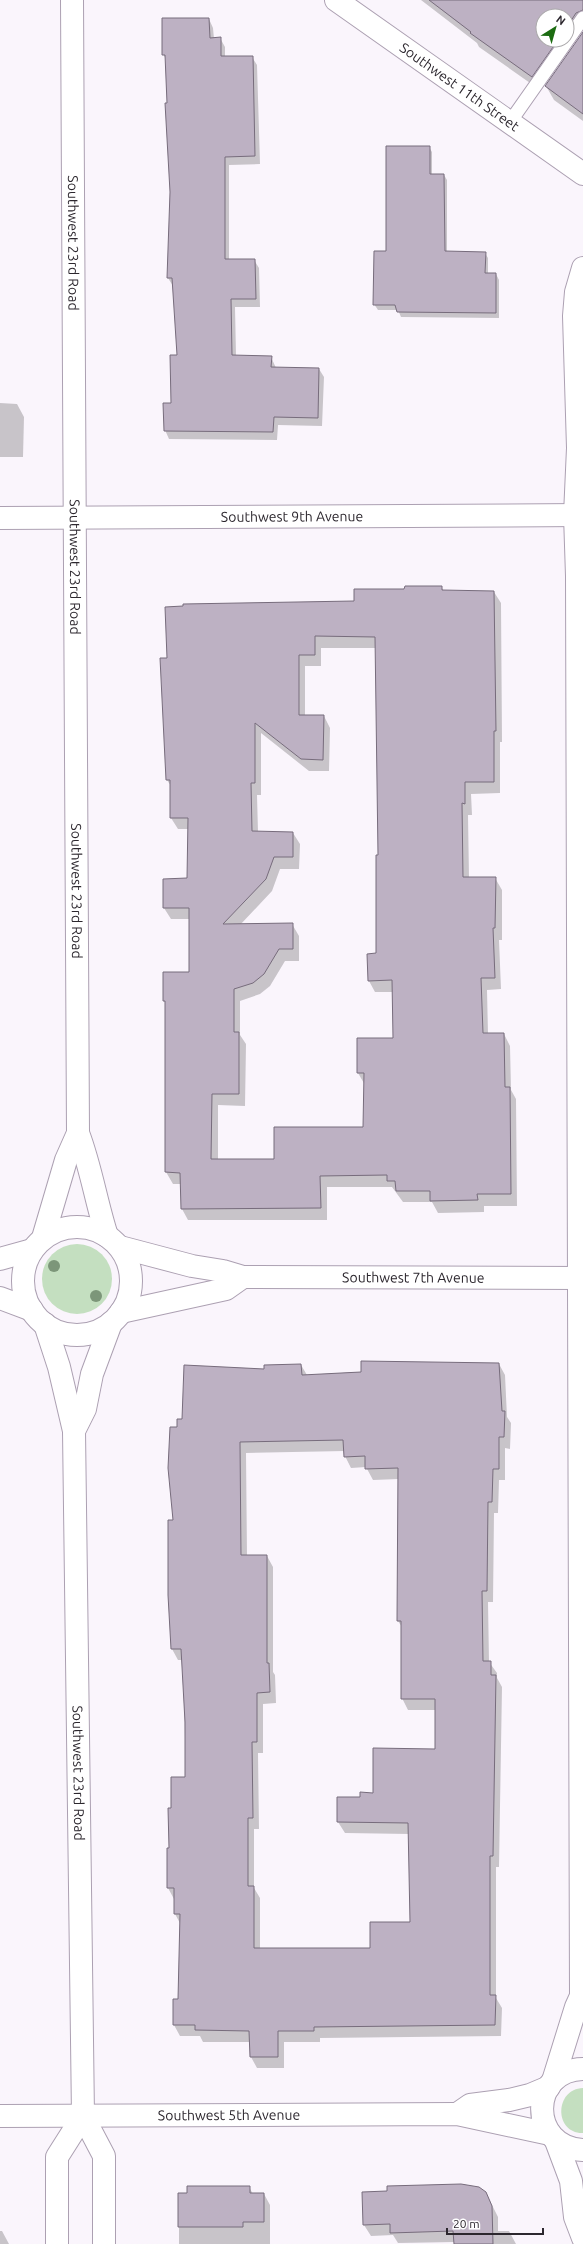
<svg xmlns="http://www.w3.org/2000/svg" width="583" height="2244" font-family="Ubuntu,sans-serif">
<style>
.green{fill:#c4dfc0}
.shadow{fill:#0003;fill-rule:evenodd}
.building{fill:#bdb1c3;stroke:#776c7c;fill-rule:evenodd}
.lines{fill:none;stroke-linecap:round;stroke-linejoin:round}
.service-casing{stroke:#aca0b2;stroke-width:15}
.minor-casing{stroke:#aca0b2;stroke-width:24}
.tertiary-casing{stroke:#aca0b2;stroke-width:24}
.service{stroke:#fff;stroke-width:13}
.minor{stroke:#fff;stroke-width:22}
.tertiary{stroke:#fff;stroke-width:22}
.tree{fill:#7c9679}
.labels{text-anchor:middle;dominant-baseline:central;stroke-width:3;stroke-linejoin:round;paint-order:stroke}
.street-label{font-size:14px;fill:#2c272e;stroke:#fff}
</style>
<rect width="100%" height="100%" fill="#faf5fc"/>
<g class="green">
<circle cx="77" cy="1279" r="35"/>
<path d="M583,2088V2133C554,2134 554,2089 583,2088Z"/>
</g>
<g class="shadow">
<path d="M421,0H583V29L540,90L479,47L477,43ZM543,16H567V40H543Z"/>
<polygon points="209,19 213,28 214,39 220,38 225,47 225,57 252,57 257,65 260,164 229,165 229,260 254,260 259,268 260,307 235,307 236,356 271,357 276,368 319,369 324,377 322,426 278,425 277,440 169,439 165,430 172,404 178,356 173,286 168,278 171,192 167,61 163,54"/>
<polygon points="583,34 583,121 554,100 546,86"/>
<polygon points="429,147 432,152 432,175 444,175 447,180 447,252 485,253 488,258 488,274 496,274 499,280 499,318 401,317 398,310 378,310 374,304 387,252"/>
<polygon points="0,403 17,404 24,417 23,457 0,457"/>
<path d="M441,587L444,591L494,592L501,603L502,742H500V793L471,794L472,815H468L469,878H495L502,890V940H499L501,989L487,990L488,1034H504L510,1046L511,1090L516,1099L517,1206H484V1212L438,1213L432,1202H403L392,1187H327V1220H188L182,1209L181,1184H173L166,1172V1004L164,1001L190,973V919H171L164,908L188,879V829H178L171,818V786L167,780L168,659L355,602L405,590ZM321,648H376L379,856L377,954L369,981L375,992H393L394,1039L358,1073L365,1085L364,1128L275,1160H218V1105L245,1106L246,1044L240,1035V1001L260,994L270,986L285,961H299V936L292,924L240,925L272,891L280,869H299L300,844L293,833L258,832L257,795H261V733L309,771H329L330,728L324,716H305V666H321Z"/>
<path d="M499,1364L505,1375L507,1417L511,1423L510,1449L505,1448V1480H499L498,1513H494L493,1602H488L489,1662L497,1673V1678L502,1687L499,1867H496V1998L502,2008L501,2036L320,2038V2042H284V2068H257L251,2057V2042H203L200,2036H180L174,2025L179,2000L181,1925L175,1914L174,1899L168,1888V1849H170L172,1809L186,1778L183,1660H178L172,1649L178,1428L183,1420L265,1370L301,1365L307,1375ZM345,1451V1456L351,1468L366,1467L373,1480L399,1479L398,1621L402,1627V1698L408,1710H436V1750L374,1794L361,1798L338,1822L345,1833L410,1834L411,1923L371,1949H260V1898L254,1888V1829H259L258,1753H263V1704L276,1703L275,1675L273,1672V1567L267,1556H247L246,1453Z"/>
<polygon points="249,2187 253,2194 264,2194 270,2205 270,2244 179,2244 179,2194"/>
<polygon points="486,2193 498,2217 498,2231 509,2231 516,2244 455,2244 455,2242 398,2243 393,2235 371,2236 364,2225"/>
<polygon points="0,2231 2,2231 9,2244 0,2244"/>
</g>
<g class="building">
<polygon points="429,0 583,0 583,10 576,13 567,27 567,16 543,16 543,40 558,40 532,77 470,33 471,32"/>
<polygon points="162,18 209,18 210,38 221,37 221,56 253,56 255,156 225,157 225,259 255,259 256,299 231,299 232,355 272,356 271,367 319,368 318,418 274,417 273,432 164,431 163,403 171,403 170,355 177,355 172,278 167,278 170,192 165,103 167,103 165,55 162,55"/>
<polygon points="583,32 583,114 545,86"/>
<polygon points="386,146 430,146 430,174 444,174 445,251 486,252 485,273 496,273 496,313 397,312 395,305 373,305 374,251 386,251"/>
<path d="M405,586H442V590L494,591L496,731H494V782H465V804L462,803L463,877H496L495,928H493L495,978H481L483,1033H504L505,1087H510L511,1194H477L478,1200L430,1201V1191H396L395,1181H387V1175L320,1176L321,1208L181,1209L180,1173L165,1172V1001H163V972H189V908H163V879L187,878L188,818H170V780H166L160,658H167L165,607L183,606V604L354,601V589H404ZM315,636L375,637L378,855H376V953L367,954L368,981L392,980L393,1038H357V1073H364L363,1127H274V1159H211L212,1094H239V1032H234V989L253,983L264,974L279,949H293V923L223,924L266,879L274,857H293V832L252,831L251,783H255V723L301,759L323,760L324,715H299V655H315Z"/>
<path d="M361,1361L499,1363L502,1411H505L504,1437H499V1469H493L492,1502H488L487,1591H482L483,1661H491V1675H496L493,1856H490V1995H496L495,2025L314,2027V2031H278V2057H250L249,2031L195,2030V2025H173V1999H178L180,1914H174V1888H167V1848H169L168,1808H171V1777H185V1722L181,1649H171L168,1595V1520H173L168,1468L170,1427H177V1419H182L184,1365L264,1369V1365L301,1364L302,1375L361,1372ZM343,1440L344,1457L365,1456V1469L398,1468L397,1621H401V1699H435V1749L373,1748V1793L360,1792V1797H337V1822L408,1823L410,1922H370V1948H254V1886H248V1818H253L252,1742H257V1693L270,1692L269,1663H267V1555H241L240,1442Z"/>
<polygon points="461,2184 479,2187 486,2192 492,2206 493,2244 454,2244 453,2231 390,2233 390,2224 363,2225 362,2192 387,2191 387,2186"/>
<polygon points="187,2186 250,2186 250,2193 264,2193 264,2222 243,2222 243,2227 178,2227 178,2193 187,2193"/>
</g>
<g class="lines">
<defs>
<polyline id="service" points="510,122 583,18"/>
<g id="minor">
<path id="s1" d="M72,0L78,1133C91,1167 96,1202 107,1236"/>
<path id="s2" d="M0,518L583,515"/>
<circle cx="77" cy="1281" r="54"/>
<polyline points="43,1238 66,1160 78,1133"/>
<path id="s3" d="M120,1247L192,1266L223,1271L243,1277L583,1278"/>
<polyline points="0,1259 32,1250"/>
<polyline points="0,1298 32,1310"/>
<polyline points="121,1312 226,1289 243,1277"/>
<path id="s4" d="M45,1324L59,1367L74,1431L83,2116L104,2156V2244"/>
<polyline points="74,1431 85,1409 92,1374 111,1323"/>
<path d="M583,2069C529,2070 528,2147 583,2150"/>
<polyline points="553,2081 576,2007 581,1996 577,576 575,515 578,448 574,316 576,292 583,268"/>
<polyline points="457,2114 470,2105 509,2100 530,2095 549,2087"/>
<path id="s5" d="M0,2116L457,2114L550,2134"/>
<polyline points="556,2141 571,2181 575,2217 583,2238"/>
<polyline points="57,2244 57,2157 83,2116"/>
</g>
<g id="tertiary">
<path id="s6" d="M336,0L583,174"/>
</g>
</defs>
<use href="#service" class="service-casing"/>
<use href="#minor" class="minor-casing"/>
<use href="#tertiary" class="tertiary-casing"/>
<use href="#service" class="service"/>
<use href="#minor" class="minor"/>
<use href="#tertiary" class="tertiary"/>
</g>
<g class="tree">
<circle cx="54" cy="1266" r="6"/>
<circle cx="96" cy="1296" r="6"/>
</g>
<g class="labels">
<g class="street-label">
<text stroke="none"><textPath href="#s6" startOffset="151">Southwest 11th Street</textPath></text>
<text stroke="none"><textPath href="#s1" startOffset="243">Southwest 23rd Road</textPath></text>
<text stroke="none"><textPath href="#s2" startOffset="292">Southwest 9th Avenue</textPath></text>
<text stroke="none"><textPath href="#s1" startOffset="567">Southwest 23rd Road</textPath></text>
<text stroke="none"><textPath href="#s1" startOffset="891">Southwest 23rd Road</textPath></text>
<text stroke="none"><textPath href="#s3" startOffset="297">Southwest 7th Avenue</textPath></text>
<text stroke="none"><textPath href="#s4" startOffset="453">Southwest 23rd Road</textPath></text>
<text stroke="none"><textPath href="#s5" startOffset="229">Southwest 5th Avenue</textPath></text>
</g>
</g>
<g transform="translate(555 28) rotate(37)"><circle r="19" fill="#ffffff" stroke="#aba9ab"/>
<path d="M0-3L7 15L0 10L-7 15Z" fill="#1c6c11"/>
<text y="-6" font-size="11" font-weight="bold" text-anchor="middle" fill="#2c272e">N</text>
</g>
<path d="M447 2228v6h96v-6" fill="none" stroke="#2c272e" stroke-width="2"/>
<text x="453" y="2228" font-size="12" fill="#2c272e" stroke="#ffffff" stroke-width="3" paint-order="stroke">20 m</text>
</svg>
